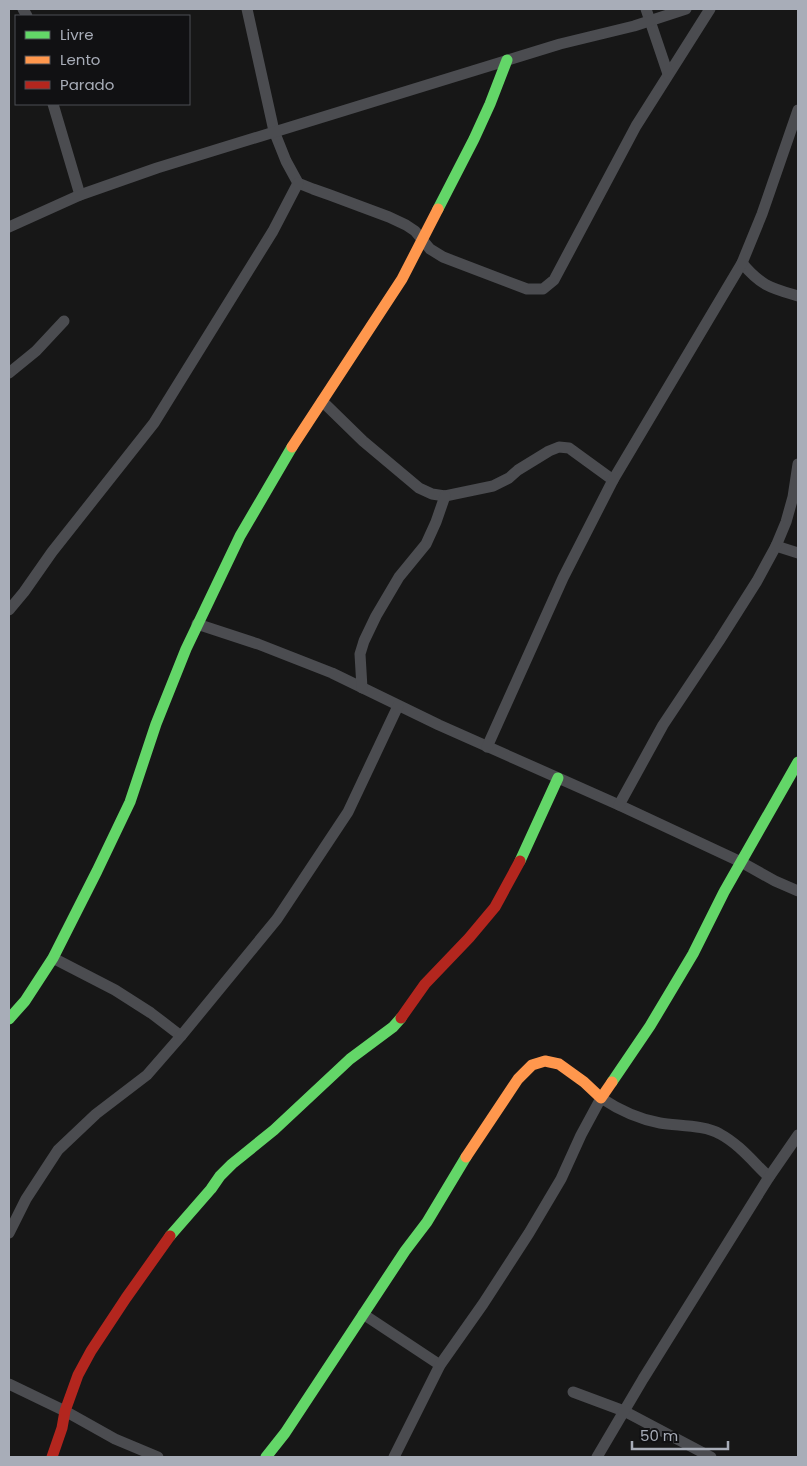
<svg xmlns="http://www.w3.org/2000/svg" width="807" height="1466" font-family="Poppins,sans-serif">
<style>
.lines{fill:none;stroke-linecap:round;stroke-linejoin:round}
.street{stroke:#4b4c50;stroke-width:11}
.fast{stroke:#63d668;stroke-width:11}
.slow{stroke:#ff974d;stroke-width:11}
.jam{stroke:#b3261e;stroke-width:11}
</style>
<rect width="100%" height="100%" fill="#171717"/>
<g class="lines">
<g class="street">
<polyline points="23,9 27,16"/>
<polyline points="247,9 274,131 286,161 298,183 313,189 330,195 389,217 406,225 415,231 430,249 443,257 527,289 543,289 554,280 636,126 710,9"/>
<polyline points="646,9 668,74"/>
<polyline points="53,104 80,195"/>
<polyline points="9,227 80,195 157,168 560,44 634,26 686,9"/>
<path d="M742,263C761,286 771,288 798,296"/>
<polyline points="9,373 36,351 64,321"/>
<polyline points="322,401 363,441 419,488 432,494 445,496 493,486 509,478 518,470 549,451 559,447 569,448 613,480"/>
<polyline points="776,546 798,553"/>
<polyline points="9,610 24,592 52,552 154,423 273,231 298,183"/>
<polyline points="197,624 258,644 332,673 439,725 619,805 741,862 775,881 798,891"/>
<polyline points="362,688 360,654 364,641 376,616 399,577 426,544 436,522 445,496"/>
<polyline points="487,747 563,578 613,480 742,263 762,214 798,110"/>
<polyline points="619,805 663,725 719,641 757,581 776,546 786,522 793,497 798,464"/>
<polyline points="53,958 115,990 151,1013 181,1036"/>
<polyline points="9,1233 26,1199 58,1150 96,1114 147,1075 181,1036 277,919 348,812 398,706"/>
<polyline points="363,1314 440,1365"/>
<polyline points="9,1384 65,1411 115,1439 158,1457"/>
<polyline points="573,1392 624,1411 711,1457"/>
<path d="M394,1457L440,1365L483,1304L529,1233L561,1179L581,1135L601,1098C619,1110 638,1119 660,1123C678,1126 705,1125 720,1134C739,1144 754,1163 769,1177"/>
<polyline points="597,1457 643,1379 769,1177 798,1135"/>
</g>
<g class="fast">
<polyline points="438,209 474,139 490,104 507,60"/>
<polyline points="520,861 558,778"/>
<polyline points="9,1019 25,1001 53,958 97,871 130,802 156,724 186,649 240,536 292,447"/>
<polyline points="612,1082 650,1026 693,954 724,892 798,762"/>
<polyline points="170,1236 211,1189 220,1176 232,1164 274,1130 350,1059 393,1027 401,1018"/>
<polyline points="266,1457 285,1433 405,1251 427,1222 466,1157"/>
</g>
<g class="slow">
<polyline points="292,447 402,279 438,209"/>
<polyline points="466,1157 518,1079 532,1065 545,1061 559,1064 584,1082 601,1098 612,1082"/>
</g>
<g class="jam">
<polyline points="401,1018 425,984 469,938 495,907 520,861"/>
<polyline points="52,1457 62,1428 65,1411 78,1375 91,1351 126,1298 170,1236"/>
</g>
</g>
<rect width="807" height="1466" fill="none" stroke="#a8adb8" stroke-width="20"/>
<rect x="15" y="15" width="175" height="90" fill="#111113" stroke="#4d4f55"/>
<rect x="25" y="31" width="25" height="8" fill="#63d668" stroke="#4d4f55"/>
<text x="60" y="40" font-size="15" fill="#a8adb8">Livre</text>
<rect x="25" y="56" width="25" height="8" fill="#ff974d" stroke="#4d4f55"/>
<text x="60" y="65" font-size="15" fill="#a8adb8">Lento</text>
<rect x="25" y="81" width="25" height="8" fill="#b3261e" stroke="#4d4f55"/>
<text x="60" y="90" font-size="15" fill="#a8adb8">Parado</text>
<path d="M632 1441v8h96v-8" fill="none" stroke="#a8adb8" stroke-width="2.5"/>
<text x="640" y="1441" font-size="15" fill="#a8adb8" stroke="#111113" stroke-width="4" paint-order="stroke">50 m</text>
</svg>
